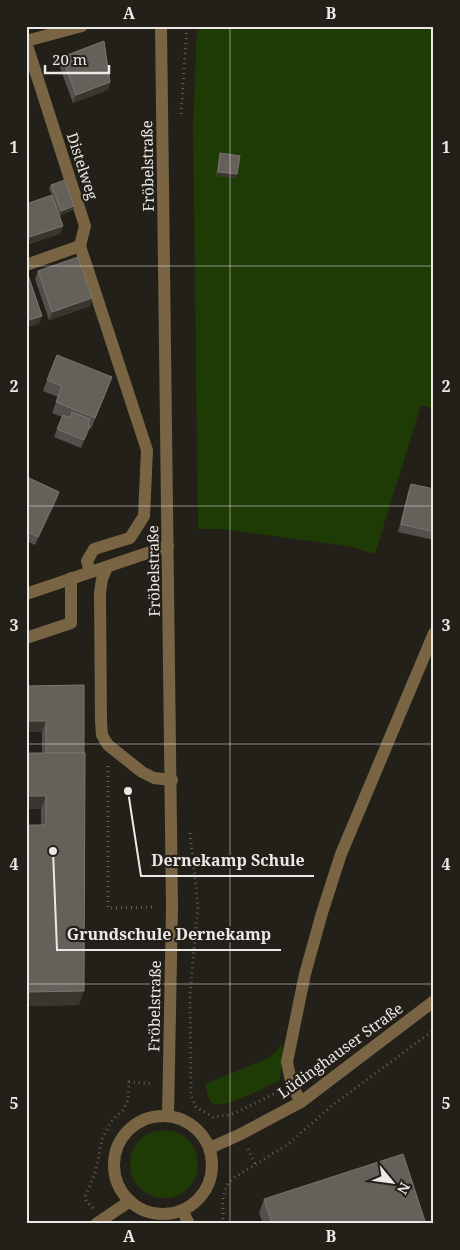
<svg xmlns="http://www.w3.org/2000/svg" width="460" height="1250" font-family="'Noto Serif',serif">
<style>
.green{fill:#1f3b05}
.lines{fill:none;stroke-linecap:round;stroke-linejoin:round}
.path{stroke:#635f5a;stroke-width:3;stroke-dasharray:1 4;stroke-linecap:butt}
.minor{stroke:#796444;stroke-width:12}
.wall{fill:#544f4a}
.shaded-wall{fill:#3a352f}
.building{fill:#65605a;stroke:#7a7570}
.grid{fill:none;stroke:#ece8e5;stroke-width:1;stroke-opacity:0.55}
.labels{text-anchor:middle;dominant-baseline:central;stroke-width:4.5;stroke-linejoin:round;paint-order:stroke}
.street-label{font-size:15px;fill:#ece8e5;stroke:#231f19}
.leader{fill:none;stroke:#ece8e5;stroke-width:2}
.callout-dot{fill:#ece8e5;stroke:#231f19;stroke-width:2}
.callout-label{font-size:16px;text-anchor:middle;font-weight:bold;fill:#ece8e5;stroke:#231f19;stroke-width:4.5;stroke-linejoin:round;paint-order:stroke}
.neatline{fill:none;stroke:#ece8e5;stroke-width:2}
.grid-label{font-size:16px;text-anchor:middle;font-weight:bold;fill:#ece8e5}
</style>
<rect width="100%" height="100%" fill="#231f19"/>
<g class="green">
<polygon points="197,26 434,26 434,409 421,405 375,554 348,546 220,529 198,529 193,126"/>
<path d="M280,1045L283,1047L280,1080C267,1086 226,1109 214,1104C207,1101 207,1090 205,1084L269,1058L275,1053Z"/>
<circle cx="164" cy="1164" r="34"/>
</g>
<g class="lines">
<g class="path">
<polyline points="181,114 187,26"/>
<polyline points="108,766 108,908 155,907"/>
<polyline points="190,833 198,906 190,993 191,1095 196,1107 213,1117 231,1115 278,1092"/>
<polyline points="248,1149 255,1164"/>
<polyline points="93,1208 86,1201 85,1197 96,1171 102,1139 111,1122 123,1110 128,1100 129,1082 153,1084"/>
<polyline points="223,1224 223,1198 227,1185 235,1177 287,1145 334,1104 434,1030"/>
</g>
<g class="minor">
<polyline points="161,26 172,907 168,1116"/>
<polyline points="26,41 82,26"/>
<polyline points="26,42 85,226 80,246 26,265"/>
<polyline points="80,246 147,450 144,516 130,538 94,549 87,561 90,572"/>
<polyline points="107,567 102,579 100,593 101,721 102,735 108,745 142,772 154,778 172,780"/>
<polyline points="26,594 168,546"/>
<polyline points="26,638 71,623 71,578"/>
<polyline points="301,1102 292,1086 287,1062 305,974 322,913 341,854 434,633"/>
<circle cx="163" cy="1165" r="49"/>
<polyline points="210,1148 241,1134 301,1102 434,1001"/>
<polyline points="182,1210 189,1224"/>
<polyline points="96,1224 130,1201"/>
</g>
</g>
<g class="wall">
<polygon points="62,57 110,82 108,90 73,103 59,65"/>
<polygon points="220,153 236,178 216,176 219,157"/>
<polygon points="51,185 73,210 59,216 63,226 60,234 26,245 26,195 29,203 52,195 49,189"/>
<polygon points="38,271 90,306 49,320 35,279"/>
<polygon points="47,380 108,388 91,429 89,428 81,448 54,437 62,417 52,413 58,397 43,391"/>
<polygon points="26,478 59,492 57,500 35,545 26,541"/>
<polygon points="411,484 434,489 434,540 398,532 408,492"/>
<polygon points="84,685 79,1005 26,1006 26,825 41,825 41,809 26,809 26,753 42,753 42,732 26,732 26,686"/>
<polygon points="264,1199 426,1224 263,1224 259,1213"/>
</g>
<g class="shaded-wall">
<polygon points="110,82 108,90 73,103 76,95"/>
<polygon points="218,172 237,174 236,178 216,176"/>
<polygon points="74,206 73,210 59,216 61,211"/>
<polygon points="63,226 60,234 26,245 26,238"/>
<polygon points="92,298 90,306 49,320 52,312"/>
<polygon points="42,316 39,324 26,328 26,321"/>
<polygon points="59,492 57,500 35,545 38,537"/>
<polygon points="26,721 46,721 42,732 26,732"/>
<polygon points="26,796 46,796 41,809 26,809"/>
<polygon points="84,991 79,1005 26,1006 26,992"/>
</g>
<g class="building">
<polygon points="104,41 110,82 76,95 62,57"/>
<polygon points="220,153 240,156 237,174 218,172"/>
<polygon points="65,180 74,206 61,211 51,185"/>
<polygon points="26,195 29,203 52,195 63,226 26,238"/>
<polygon points="78,257 92,298 52,312 38,271"/>
<polygon points="26,275 28,275 42,316 26,321"/>
<polygon points="57,355 112,377 95,418 56,402 62,386 47,380"/>
<polygon points="72,412 90,419 88,425 90,426 84,440 57,429 63,415 70,418"/>
<polygon points="27,477 59,492 38,537 26,531 26,478"/>
<polygon points="411,484 434,489 434,532 401,524"/>
<polygon points="84,685 84,753 46,753 46,721 26,721 26,686"/>
<polygon points="26,753 85,753 84,991 26,992 26,825 46,825 46,796 26,796"/>
<polygon points="403,1154 426,1224 272,1224 264,1199"/>
</g>
<path class="grid" d="M230,26V1224M26,266H434M26,506H434M26,744H434M26,984H434"/>
<g class="labels">
<g class="street-label">
<text transform="translate(83 166) rotate(72)">Distelweg</text>
<text transform="translate(147 166) rotate(-91)">Fröbelstraße</text>
<text transform="translate(153 571) rotate(-91)">Fröbelstraße</text>
<text transform="translate(154 1006) rotate(-89)">Fröbelstraße</text>
<text transform="translate(340 1050) rotate(-36)">Lüdinghauser Straße</text>
</g>
</g>
<path class="leader" d="M128 791L141 876H314M53 851L57 950H281"/>
<g class="callout-dot">
<circle cx="128" cy="791" r="5"/>
<circle cx="53" cy="851" r="5"/>
</g>
<g class="callout-label">
<text x="228" y="866">Dernekamp Schule</text>
<text x="169" y="940">Grundschule Dernekamp</text>
</g>
<rect width="460" height="1250" fill="none" stroke="#231f19" stroke-width="55"/>
<g transform="translate(392 1182) rotate(119)" stroke="#231f19" stroke-width="4" paint-order="stroke">
<path d="M0-4L9 19L0 12L-9 19Z" fill="#ece8e5"/>
<text y="-8" font-size="14" font-weight="bold" text-anchor="middle" fill="#ece8e5">N</text>
</g>
<path d="M45 65v8h64v-8" fill="none" stroke="#ece8e5" stroke-width="2.5"/>
<text x="52" y="65" font-size="15" fill="#ece8e5" stroke="#231f19" stroke-width="4" paint-order="stroke">20 m</text>
<rect x="28" y="28" width="404" height="1194" class="neatline"/>
<g class="grid-label">
<text x="129" y="19">A</text>
<text x="331" y="19">B</text>
<text x="14" y="153">1</text>
<text x="446" y="153">1</text>
<text x="14" y="392">2</text>
<text x="446" y="392">2</text>
<text x="14" y="631">3</text>
<text x="446" y="631">3</text>
<text x="14" y="870">4</text>
<text x="446" y="870">4</text>
<text x="14" y="1109">5</text>
<text x="446" y="1109">5</text>
<text x="129" y="1242">A</text>
<text x="331" y="1242">B</text>
</g>
</svg>
